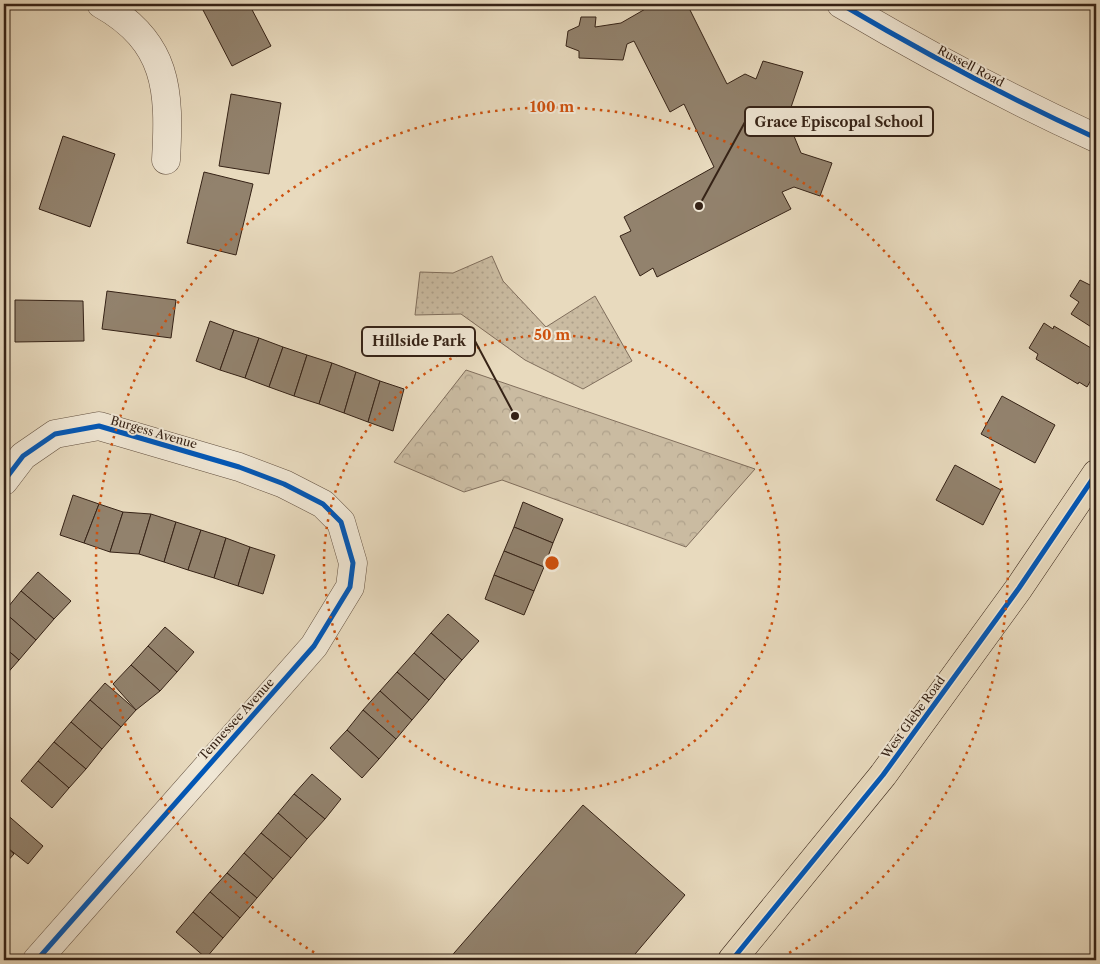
<svg xmlns="http://www.w3.org/2000/svg" width="1100" height="964" font-family="'Libre Caslon Text',serif">
<style>
.forest{fill:url(#forest-crowns);stroke:#806e5c}
.park{fill:url(#park-dots);stroke:#806e5c}
.building{fill:#92826d;stroke:#352216}
.lines{fill:none;stroke-linecap:round;stroke-linejoin:round}
.minor-casing{stroke:#625040;stroke-width:29}
.major-casing{stroke:#352216;stroke-width:29}
.minor{stroke:#f0e7d5;stroke-width:28}
.major{stroke:#e8dabe;stroke-width:28}
.cycleway-casing{stroke:#f0e7d5;stroke-width:8}
.cycleway{stroke:#0057b8;stroke-width:5}
.ring{fill:none;stroke:#cd510e;stroke-width:2.5;stroke-dasharray:2.5 5}
.labels{text-anchor:middle;dominant-baseline:central;stroke-width:4;stroke-linejoin:round;paint-order:stroke}
.street-label{font-size:12px;fill:#352216;stroke:#f0e7d5}
.centre{fill:#cd510e;stroke:#f0e7d5;stroke-width:2.5}
.ring-label{font-size:15px;text-anchor:middle;font-weight:bold;fill:#cd510e;stroke:#f0e7d5;stroke-width:4;stroke-linejoin:round;paint-order:stroke}
.leader{fill:none;stroke:#352216;stroke-width:2}
.callout-dot{fill:#352216;stroke:#f0e7d5;stroke-width:2}
.callout{fill:#f0e7d5;stroke:#352216;stroke-width:2}
.callout-label{font-size:14px;text-anchor:middle;font-weight:bold;fill:#352216}
</style>
<defs>
<pattern id="forest-crowns" width="20" height="18" patternUnits="userSpaceOnUse" patternTransform="scale(1.25)"><rect width="20" height="18" fill="#cabba1"/><path d="M2 6a3 3 0 1 1 6 0M12 15a3 3 0 1 1 6 0" fill="none" stroke="#aea08a"/></pattern>
<pattern id="park-dots" width="8" height="8" patternUnits="userSpaceOnUse" patternTransform="scale(1.25)"><rect width="8" height="8" fill="#cabba1"/><path d="M2 2h.1M6 6h.1" fill="none" stroke="#aea08a" stroke-width="1.8" stroke-linecap="round"/></pattern>
</defs>
<rect width="100%" height="100%" fill="#e8dabe"/>
<filter id="stains"><feTurbulence type="fractalNoise" baseFrequency=".004" numOctaves="4"/><feColorMatrix values="0 0 0 0 .2 0 0 0 0 .09 0 0 0 0 .02 0 0 0 .5 -.17"/></filter>
<radialGradient id="worn" r=".72"><stop offset=".6" stop-color="#630" stop-opacity="0"/><stop offset="1" stop-color="#630" stop-opacity=".3"/></radialGradient>
<polygon class="forest" points="466,370 755,469 686,547 502,480 464,492 394,462"/>
<polygon class="park" points="492,256 503,281 546,327 595,296 632,361 583,389 525,360 461,314 415,315 420,272 453,273"/>
<g class="building">
<polygon points="214,4 249,4 271,46 232,66 203,10"/>
<polygon points="654,4 687,4 727,84 745,74 756,79 763,61 803,72 787,119 801,153 832,163 820,196 794,187 782,192 791,209 657,277 653,268 640,276 620,236 631,231 624,217 714,167 684,104 670,112 634,41 627,44 623,60 579,58 579,51 566,46 568,31 579,26 581,17 596,17 595,27 621,23"/>
<polygon points="231,94 281,103 269,174 219,166"/>
<polygon points="63,136 115,154 90,227 39,209"/>
<polygon points="204,172 253,184 236,255 187,243"/>
<polygon points="1080,280 1096,288 1096,330 1071,314 1079,302 1070,296"/>
<polygon points="107,291 176,300 171,338 102,329"/>
<polygon points="15,300 83,301 84,341 15,342"/>
<polygon points="210,321 234,330 220,370 196,361"/>
<polygon points="1044,323 1053,329 1054,326 1096,351 1096,371 1087,387 1079,382 1078,384 1036,359 1038,354 1029,348"/>
<polygon points="234,330 259,338 245,378 220,370"/>
<polygon points="259,338 283,347 269,387 245,378"/>
<polygon points="283,347 307,355 294,396 269,387"/>
<polygon points="307,355 332,363 319,404 294,396"/>
<polygon points="332,363 356,372 344,413 319,404"/>
<polygon points="356,372 380,381 368,422 344,413"/>
<polygon points="380,381 404,389 393,431 368,422"/>
<polygon points="1002,396 1055,425 1035,463 981,434"/>
<polygon points="955,465 1001,490 983,525 936,500"/>
<polygon points="73,495 99,504 84,543 60,535"/>
<polygon points="523,502 563,519 553,543 514,527"/>
<polygon points="99,504 123,512 110,552 84,543"/>
<polygon points="123,512 151,514 139,554 110,552"/>
<polygon points="151,514 176,522 164,562 139,554"/>
<polygon points="176,522 201,530 188,570 164,562"/>
<polygon points="514,527 553,543 544,567 504,551"/>
<polygon points="201,530 226,538 214,578 188,570"/>
<polygon points="226,538 250,547 238,586 214,578"/>
<polygon points="250,547 275,555 263,594 238,586"/>
<polygon points="504,551 544,567 534,591 494,575"/>
<polygon points="38,572 71,601 54,619 21,591"/>
<polygon points="494,575 534,591 524,615 485,599"/>
<polygon points="21,591 54,619 36,640 4,612"/>
<polygon points="4,612 36,640 19,660 4,647"/>
<polygon points="448,614 479,641 462,660 431,633"/>
<polygon points="165,627 194,652 177,672 148,646"/>
<polygon points="431,633 462,660 445,680 414,653"/>
<polygon points="148,646 177,672 160,691 131,665"/>
<polygon points="4,647 19,660 4,677"/>
<polygon points="414,653 445,680 429,700 397,672"/>
<polygon points="131,665 160,691 136,710 113,684"/>
<polygon points="397,672 429,700 412,720 380,691"/>
<polygon points="105,683 136,710 121,727 90,700"/>
<polygon points="380,691 412,720 396,739 363,710"/>
<polygon points="90,700 121,727 102,749 71,722"/>
<polygon points="363,710 396,739 379,759 347,730"/>
<polygon points="71,722 102,749 86,769 54,742"/>
<polygon points="347,730 379,759 362,778 330,748"/>
<polygon points="54,742 86,769 69,788 38,761"/>
<polygon points="38,761 69,788 52,808 21,781"/>
<polygon points="312,774 341,799 325,819 294,794"/>
<polygon points="294,794 325,819 307,839 278,813"/>
<polygon points="583,805 685,895 630,960 448,960"/>
<polygon points="4,812 43,846 28,864 4,845"/>
<polygon points="278,813 307,839 291,858 261,833"/>
<polygon points="261,833 291,858 273,879 244,853"/>
<polygon points="4,845 14,854 4,865"/>
<polygon points="244,853 273,879 257,898 227,873"/>
<polygon points="227,873 257,898 240,918 210,892"/>
<polygon points="210,892 240,918 223,938 193,912"/>
<polygon points="193,912 223,938 206,958 176,932"/>
</g>
<g class="lines">
<defs>
<g id="minor">
<path d="M101,4C168,42 170,90 166,160"/>
<path d="M841,4C924,53 1008,98 1096,138"/>
<polyline points="4,481 23,456 55,434 99,426 239,467 284,484 323,504 341,522 353,563 350,587 314,646 37,960"/>
</g>
<polyline id="major" points="732,960 883,775 1019,588 1096,474"/>
</defs>
<use href="#minor" class="minor-casing"/>
<use href="#major" class="major-casing"/>
<use href="#minor" class="minor"/>
<use href="#major" class="major"/>
<defs>
<g id="cycleway">
<path d="M841,4C924,53 1008,98 1096,138"/>
<polyline points="4,481 23,456 55,434 99,426 239,467 284,484 323,504 341,522 353,563 350,587 314,646 37,960"/>
<polyline points="732,960 883,775 1019,588 1096,474"/>
</g>
</defs>
<use href="#cycleway" class="cycleway-casing"/>
<use href="#cycleway" class="cycleway"/>
</g>
<g class="ring">
<circle cx="552" cy="563" r="228"/>
<path d="M327 960A456 456 0 1 1 777 960"/>
</g>
<g class="labels">
<g class="street-label">
<text transform="translate(971 66) rotate(28)">Russell Road</text>
<text transform="translate(154 432) rotate(16)">Burgess Avenue</text>
<text transform="translate(913 717) rotate(-54)">West Glebe Road</text>
<text transform="translate(236 719) rotate(-48)">Tennessee Avenue</text>
</g>
</g>
<circle cx="552" cy="563" r="8" class="centre"/>
<g class="ring-label">
<text x="552" y="112">100 m</text>
<text x="552" y="340">50 m</text>
</g>
<path class="leader" d="M699 206L745 122M515 416L475 341"/>
<g class="callout-dot">
<circle cx="699" cy="206" r="5"/>
<circle cx="515" cy="416" r="5"/>
</g>
<g class="callout">
<rect x="745" y="107" width="188" height="29" rx="5"/>
<rect x="362" y="327" width="113" height="29" rx="5"/>
</g>
<g class="callout-label">
<text x="839" y="127">Grace Episcopal School</text>
<text x="419" y="346">Hillside Park</text>
</g>
<rect width="1100" height="964" fill="none" stroke="#e8dabe" stroke-width="20"/>
<rect x="5" y="5" width="1090" height="954" fill="none" stroke="#352216" stroke-width="2.5"/>
<rect x="10" y="10" width="1080" height="944" fill="none" stroke="#352216"/>
<rect width="100%" height="100%" filter="url(#stains)"/>
<rect width="100%" height="100%" fill="url(#worn)"/>
</svg>
